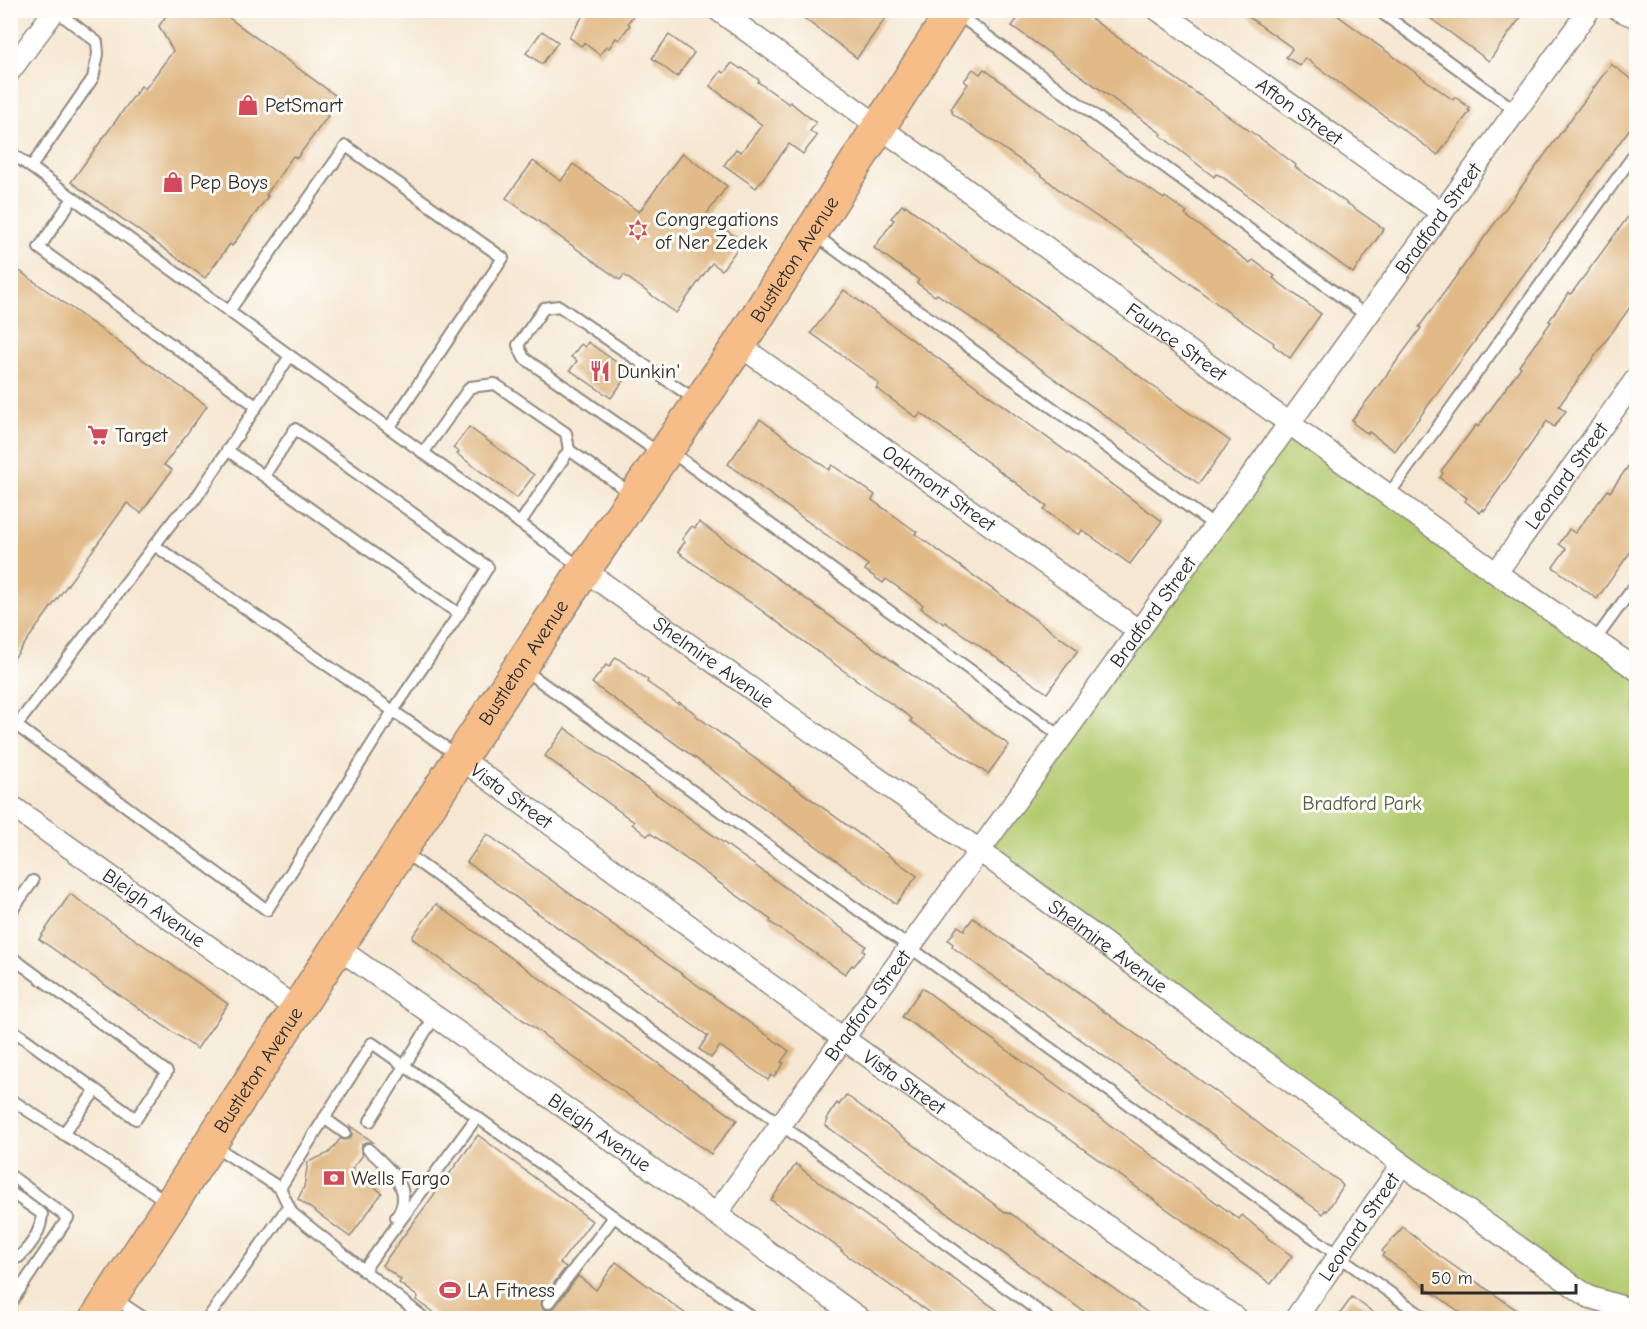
<svg xmlns="http://www.w3.org/2000/svg" width="1647" height="1329" font-family="'Comic Neue',sans-serif">
<style>
.green{fill:#b3cb70;stroke:#6f7b4e;stroke-width:1.5}
.building{fill:#e1ba87}
.lines{fill:none;stroke-linecap:round;stroke-linejoin:round}
.lane-casing{stroke:#90897e;stroke-width:14}
.street-casing{stroke:#90897e;stroke-width:24}
.primary-casing{stroke:#90897e;stroke-width:36}
.lane{stroke:#fff;stroke-width:10}
.street{stroke:#fff;stroke-width:21}
.primary{stroke:#f7bd88;stroke-width:33}
.labels{text-anchor:middle;dominant-baseline:central;stroke-width:6;stroke-linejoin:round;paint-order:stroke}
.poi-label{font-size:20px;fill:#2b2b2b;stroke:#fdfcf7;text-anchor:start}
.street-label{font-size:20px;fill:#2b2b2b;stroke:#fdfcf7}
.park-label{font-size:20px;fill:#545b40;stroke:#fdfcf7}
</style>
<rect width="100%" height="100%" fill="#fdfcf7"/>
<filter id="ink" filterUnits="userSpaceOnUse"><feTurbulence type="fractalNoise" baseFrequency=".0167" numOctaves="2"/><feDisplacementMap in="SourceGraphic" scale="12" xChannelSelector="R" yChannelSelector="G"/><feConvolveMatrix kernelMatrix="1 2 1 2 8 2 1 2 1" color-interpolation-filters="sRGB"/></filter>
<filter id="wash" filterUnits="userSpaceOnUse"><feTurbulence type="fractalNoise" baseFrequency=".008" numOctaves="4" result="noise"/><feDisplacementMap in="SourceGraphic" scale="24" xChannelSelector="R" yChannelSelector="G"/><feGaussianBlur stdDeviation="1.35" result="paint"/><feColorMatrix in="noise" values="0 0 0 0 0 0 0 0 0 0 0 0 0 0 0 0 0 1.4 0 .05"/><feComposite in="paint" operator="in"/></filter>
<g filter="url(#wash)">
<rect width="100%" height="100%" fill="#f6e7d2"/>
<polygon class="green" points="1289,424 1636,669 1636,1311 1589,1297 980,851"/>
<g id="blocks">
<g class="building">
<polygon points="170,10 218,10 336,96 324,113 328,116 297,158 293,156 266,195 268,196 232,246 230,244 205,278 71,182 141,86 145,89 173,51 159,26"/>
<polygon points="587,10 637,10 628,23 630,25 619,40 616,38 609,48 606,46 600,55 584,43 581,46 569,37"/>
<polygon points="793,10 872,10 885,19 857,58"/>
<polygon points="1024,10 1079,10 1264,141 1296,165 1295,167 1384,229 1353,273 1221,176 1216,174 1214,177 1160,135 1162,134 1012,26"/>
<polygon points="1239,10 1330,10 1453,100 1455,97 1470,108 1468,110 1470,111 1438,155 1305,58 1300,66 1286,57 1292,49 1291,47"/>
<polygon points="1419,10 1512,10 1521,17 1489,61"/>
<polygon points="542,31 558,42 542,64 526,53"/>
<polygon points="669,35 694,53 677,77 652,58"/>
<polygon points="732,63 741,69 742,68 759,80 758,82 789,104 790,102 816,123 810,131 817,136 803,154 789,144 756,188 724,165 736,149 741,152 762,125 710,86 721,71 724,73"/>
<polygon points="1611,64 1636,83 1636,120 1395,451 1369,432 1368,434 1353,423 1354,421 1352,420 1377,388 1421,328 1419,327"/>
<polygon points="973,69 980,74 984,69 1114,165 1164,199 1165,197 1178,206 1187,213 1185,215 1250,263 1253,260 1275,276 1273,278 1321,314 1290,358 1273,345 1274,343 1231,314 1117,230 1069,198 1040,174 952,113 953,111 951,109 968,84 964,81"/>
<polygon points="682,153 727,186 706,215 742,242 722,270 712,263 676,313 624,275 620,280 506,198 533,161 561,181 573,164 639,212"/>
<polygon points="902,205 904,207 905,205 977,259 1006,277 1185,410 1230,441 1199,484 967,315 937,294 935,296 917,283 919,280 874,248 894,220 891,218"/>
<polygon points="1636,206 1636,299 1559,406 1566,411 1554,427 1547,421 1484,511 1483,509 1480,513 1465,501 1467,498 1440,478 1443,473 1441,471 1476,425 1478,427 1521,367 1519,366 1551,322 1549,321 1562,302 1569,293 1571,294"/>
<polygon points="10,264 207,406 164,465 172,470 141,513 127,503 10,664"/>
<polygon points="844,290 1162,521 1130,564 1082,530 1079,535 1044,510 1047,506 921,413 917,418 876,388 879,384 865,372 811,333"/>
<polygon points="588,342 630,372 611,398 570,370 577,361 571,357 581,344 585,347"/>
<polygon points="760,419 829,470 832,465 875,495 872,500 917,532 915,534 1078,650 1047,693 945,622 944,624 921,608 923,605 886,579 883,583 865,570 868,565 728,464"/>
<polygon points="469,427 534,475 517,498 457,454 459,452 453,448"/>
<polygon points="1636,455 1636,544 1597,599 1553,567 1566,549 1559,544 1569,529 1575,533 1608,490 1610,492"/>
<polygon points="699,522 1009,745 988,774 910,721 912,719 909,716 844,671 754,605 681,555 682,554 678,551 685,542 682,539 692,526 695,528"/>
<polygon points="616,657 648,680 647,682 678,704 679,702 696,714 695,715 917,876 896,904 592,683 606,665 609,667"/>
<polygon points="565,728 866,946 863,950 865,952 854,966 852,965 845,974 770,922 771,920 650,833 647,836 632,824 634,822 545,756"/>
<polygon points="487,834 789,1051 781,1062 784,1063 774,1077 771,1075 768,1080 720,1046 711,1058 699,1049 708,1036 467,862"/>
<polygon points="70,894 228,1004 197,1049 39,939"/>
<polygon points="436,904 737,1120 711,1154 575,1058 413,939 412,937"/>
<polygon points="973,918 1239,1108 1282,1142 1339,1181 1343,1186 1327,1211 1325,1210 1323,1214 955,949 952,946 953,944 948,940 958,926 964,930"/>
<polygon points="922,988 1239,1219 1242,1215 1267,1236 1266,1237 1292,1256 1271,1284 978,1073 931,1036 902,1017"/>
<polygon points="846,1095 1005,1212 1010,1214 1010,1213 1023,1222 1051,1244 1155,1318 1125,1318 1116,1312 1111,1318 1093,1318 825,1125 828,1120 826,1119 837,1103 839,1105"/>
<polygon points="350,1126 373,1142 366,1142 362,1144 361,1151 363,1155 352,1169 382,1193 350,1237 298,1199 304,1187 308,1162 329,1153 340,1139 345,1140 351,1138 352,1133"/>
<polygon points="478,1135 592,1221 560,1263 566,1267 542,1299 541,1305 543,1309 548,1310 554,1308 578,1276 596,1290 616,1262 691,1318 441,1318 416,1300 418,1297 399,1283 401,1280 382,1265"/>
<polygon points="796,1164 812,1177 1008,1318 937,1318 841,1251 842,1250 771,1200"/>
<polygon points="1403,1227 1434,1252 1528,1318 1468,1318 1414,1279 1382,1256 1384,1253 1382,1251"/>
<polygon points="1352,1297 1381,1318 1337,1318"/>
</g>
</g>
</g>
<g filter="url(#ink)">
<use href="#blocks" fill-opacity="0" stroke="#90897e" stroke-width="1.5"/>
<g class="lines">
<defs>
<g id="lane">
<polyline points="1378,10 1516,111"/>
<polyline points="956,13 1367,316"/>
<polyline points="10,152 583,569"/>
<polyline points="31,167 93,78 98,54 97,42 55,10"/>
<polyline points="73,198 39,248 256,406"/>
<polyline points="815,235 1215,526"/>
<polyline points="229,311 346,146 503,258 389,428"/>
<polyline points="227,450 459,614 488,567 295,429 264,476"/>
<polyline points="670,451 1062,737"/>
<polyline points="423,453 470,387 495,384 566,433 569,450"/>
<polyline points="659,453 524,358 518,345 544,308 559,306 697,401"/>
<polyline points="1389,494 1636,152"/>
<polyline points="520,523 569,450 632,494"/>
<polyline points="154,545 458,756"/>
<polyline points="1595,640 1636,584"/>
<polyline points="523,669 1425,1318"/>
<polyline points="17,726 267,910 393,711 459,614"/>
<polyline points="10,734 176,517 194,501 290,356"/>
<polyline points="404,852 1048,1318"/>
<polyline points="10,913 33,881"/>
<polyline points="10,956 167,1072 136,1119 10,1028"/>
<polyline points="10,1099 168,1202"/>
<polyline points="324,1118 345,1133"/>
<polyline points="370,1121 435,1016"/>
<polyline points="63,1134 96,1090"/>
<polyline points="213,1145 280,1188 292,1213 424,1318"/>
<path d="M368,1149C387,1167 417,1189 396,1217"/>
<polyline points="10,1175 68,1218 10,1304"/>
<polyline points="280,1188 372,1043 477,1117"/>
<path d="M10,1192L42,1214C41,1231 32,1245 19,1257L10,1255"/>
<polyline points="363,1271 477,1117 753,1318"/>
<polyline points="114,1298 144,1318"/>
<polyline points="548,1303 614,1217"/>
<polyline points="208,1318 288,1207"/>
</g>
<g id="street">
<path id="s1" d="M718,10L1496,573L1636,669"/>
<path id="s2" d="M1158,10L1442,213"/>
<polyline points="1619,10 1636,17"/>
<polyline points="10,71 55,10"/>
<path id="s3" d="M739,345L1139,631"/>
<path id="s4" d="M584,570L980,851L1402,1164L1589,1297L1636,1311"/>
<path id="s5" d="M1496,573L1636,379"/>
<path id="s6" d="M460,758L844,1039L1236,1318"/>
<path id="s7" d="M10,805L298,1010"/>
<path id="s8" d="M338,948L716,1214L859,1318"/>
<path id="s9" d="M716,1214L1589,10"/>
<path id="s10" d="M1296,1318L1402,1164"/>
</g>
<g id="primary">
<path id="s11" d="M97,1318L460,758L584,570L739,345L954,10"/>
</g>
</defs>
<use href="#lane" class="lane-casing"/>
<use href="#street" class="street-casing"/>
<use href="#primary" class="primary-casing"/>
<use href="#lane" class="lane"/>
<use href="#street" class="street"/>
<use href="#primary" class="primary"/>
</g>
</g>
<defs>
<symbol id="shop-bare" viewBox="-9 -9 18 18"><path d="M-5-2.5h2.3a2.7 3.5 0 0 1 5.4 0H5L5.5 6h-11ZM-1.5-2.5h3a1.5 2.3 0 0 0-3 0Z" fill="#d1495b" stroke="#fdfcf7" stroke-width="2.5" paint-order="stroke"/></symbol>
<symbol id="synagogue-bare" viewBox="-9 -9 18 18"><path d="M0-6.5L5.6 3.2H-5.6ZM0 6.5L5.6-3.2H-5.6Z" fill="#d1495b" stroke="#fdfcf7" stroke-width="2.5" paint-order="stroke"/></symbol>
<symbol id="restaurant-bare" viewBox="-9 -9 18 18"><path d="M-5-6h1v4h1v-4h1v4h1v-4h1v5L-1.5 .5V6h-2V.5L-5-1ZM5-6V6H3V1.5H1.5Q1.5-4 5-6Z" fill="#d1495b" stroke="#fdfcf7" stroke-width="2.5" paint-order="stroke"/></symbol>
<symbol id="supermarket-bare" viewBox="-9 -9 18 18"><path d="M-6-5.5h2.5l.6 2H6L4.5 2H-2.5L-4.4-4H-6ZM-1.5 3.2a1.3 1.3 0 1 0 .1 0ZM3 3.2a1.3 1.3 0 1 0 .1 0Z" fill="#d1495b" stroke="#fdfcf7" stroke-width="2.5" paint-order="stroke"/></symbol>
<symbol id="bank-bare" viewBox="-9 -9 18 18"><path d="M-6-4H6V4H-6ZM0-2.3a2.3 2.3 0 1 0 0 4.6a2.3 2.3 0 1 0 0-4.6Z" fill="#d1495b" stroke="#fdfcf7" stroke-width="2.5" paint-order="stroke"/></symbol>
<symbol id="stadium-bare" viewBox="-9 -9 18 18"><path d="M0-5a6.5 5 0 1 0 0 10a6.5 5 0 1 0 0-10ZM-3.5-1.8h7v3.6h-7Z" fill="#d1495b" stroke="#fdfcf7" stroke-width="2.5" paint-order="stroke"/></symbol>
</defs>
<g fill-rule="evenodd">
<use href="#shop-bare" x="233" y="90" width="30" height="30"/>
<use href="#shop-bare" x="158" y="167" width="30" height="30"/>
<use href="#synagogue-bare" x="623" y="215" width="30" height="30"/>
<use href="#restaurant-bare" x="585" y="356" width="30" height="30"/>
<use href="#supermarket-bare" x="83" y="420" width="30" height="30"/>
<use href="#bank-bare" x="319" y="1163" width="30" height="30"/>
<use href="#stadium-bare" x="435" y="1275" width="30" height="30"/>
</g>
<g class="labels">
<g class="poi-label">
<text x="265" y="105">PetSmart</text>
<text x="190" y="182">Pep Boys</text>
<text x="655" y="219">Congregations<tspan x="655" dy="23">of Ner Zedek</tspan></text>
<text x="617" y="371">Dunkin'</text>
<text x="115" y="435">Target</text>
<text x="351" y="1178">Wells Fargo</text>
<text x="467" y="1290">LA Fitness</text>
</g>
<g class="street-label">
<text stroke="none"><textPath href="#s2" startOffset="174">Afton Street</textPath></text>
<text stroke="none"><textPath href="#s9" startOffset="1230">Bradford Street</textPath></text>
<text stroke="none"><textPath href="#s11" startOffset="1268">Bustleton Avenue</textPath></text>
<text stroke="none"><textPath href="#s1" startOffset="566">Faunce Street</textPath></text>
<text stroke="none"><textPath href="#s5" startOffset="120">Leonard Street</textPath></text>
<text stroke="none"><textPath href="#s3" startOffset="246">Oakmont Street</textPath></text>
<text stroke="none"><textPath href="#s9" startOffset="744">Bradford Street</textPath></text>
<text stroke="none"><textPath href="#s4" startOffset="159">Shelmire Avenue</textPath></text>
<text stroke="none"><textPath href="#s11" startOffset="782">Bustleton Avenue</textPath></text>
<text stroke="none"><textPath href="#s6" startOffset="64">Vista Street</textPath></text>
<text stroke="none"><textPath href="#s7" startOffset="177">Bleigh Avenue</textPath></text>
<text stroke="none"><textPath href="#s4" startOffset="645">Shelmire Avenue</textPath></text>
<text stroke="none"><textPath href="#s9" startOffset="258">Bradford Street</textPath></text>
<text stroke="none"><textPath href="#s11" startOffset="296">Bustleton Avenue</textPath></text>
<text stroke="none"><textPath href="#s6" startOffset="550">Vista Street</textPath></text>
<text stroke="none"><textPath href="#s8" startOffset="320">Bleigh Avenue</textPath></text>
<text stroke="none"><textPath href="#s10" startOffset="111">Leonard Street</textPath></text>
</g>
<g class="park-label">
<text x="1362" y="803">Bradford Park</text>
</g>
</g>
<rect width="1647" height="1329" fill="none" stroke="#fdfcf7" stroke-width="36"/>
<path d="M1422 1284v9h154v-9" fill="none" stroke="#2b2b2b" stroke-width="3"/>
<text x="1431" y="1284" font-size="18" fill="#2b2b2b" stroke="#fdfcf7" stroke-width="4.5" paint-order="stroke">50 m</text>
</svg>
